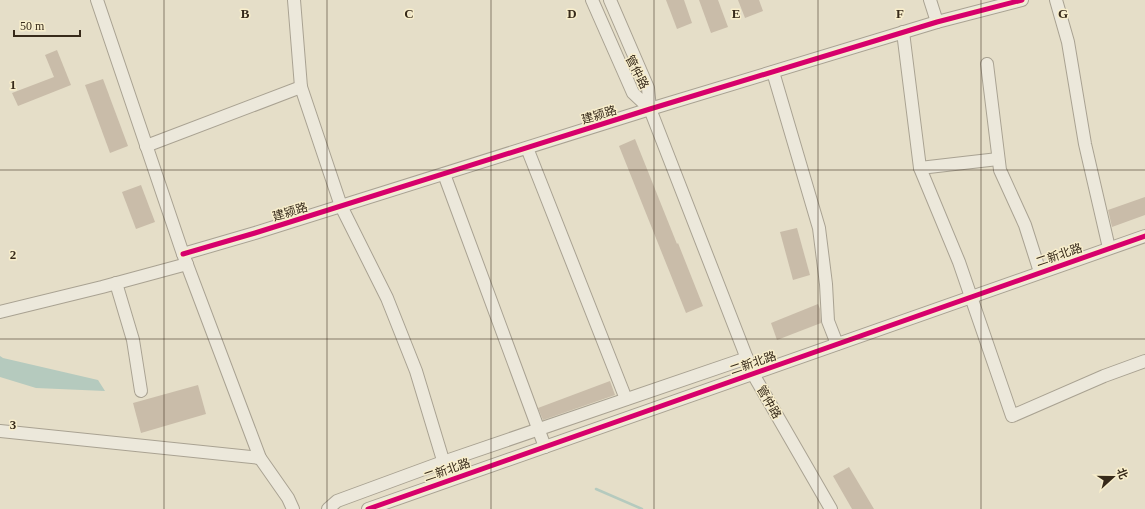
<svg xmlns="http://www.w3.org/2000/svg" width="1145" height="509" font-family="'Times New Roman','Noto Sans SC',serif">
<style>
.water{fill:#b5cabe}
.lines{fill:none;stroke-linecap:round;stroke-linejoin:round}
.stream{stroke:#b5cabe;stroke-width:2.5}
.building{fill:#c9bca9}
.minor-casing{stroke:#a9a292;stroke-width:14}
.minor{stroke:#ece8db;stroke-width:12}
.cycleway-casing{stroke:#f8eecc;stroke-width:8}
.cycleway{stroke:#d6006c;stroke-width:5}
.grid{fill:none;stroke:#372a1a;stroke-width:1;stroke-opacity:0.55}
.labels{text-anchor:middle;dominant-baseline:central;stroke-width:3;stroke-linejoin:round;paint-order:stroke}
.street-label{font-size:12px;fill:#372a1a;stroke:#f8eecc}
.grid-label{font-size:13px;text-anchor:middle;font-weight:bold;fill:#372a1a;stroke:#f8eecc;stroke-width:3;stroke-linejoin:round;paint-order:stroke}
</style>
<rect width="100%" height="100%" fill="#e5dec8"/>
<polygon class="water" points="0,356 3,358 98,380 105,391 36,388 0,377"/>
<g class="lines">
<polyline class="stream" points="596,489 642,509"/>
</g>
<g class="building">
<polygon points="666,0 684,0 692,23 677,29"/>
<polygon points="699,0 718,0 728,27 711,33"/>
<polygon points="738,0 759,0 763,11 745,18"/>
<polygon points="57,50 71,85 18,106 12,93 54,77 45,55"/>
<polygon points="103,79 128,146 110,153 85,85"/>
<polygon points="635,139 677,244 678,243 703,306 686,313 619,146"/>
<polygon points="141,185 155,222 136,229 122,192"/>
<polygon points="1145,197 1145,215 1112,227 1108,210"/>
<polygon points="797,228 810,275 793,280 780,232"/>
<polygon points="818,304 820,309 821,323 777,340 771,323"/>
<polygon points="610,381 615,395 543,420 538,408"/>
<polygon points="198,385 206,414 141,433 133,403"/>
<polygon points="849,467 874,509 852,509 833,476"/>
</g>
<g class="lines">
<defs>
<g id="minor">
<polyline points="97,0 183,254 260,458 288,498 293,509"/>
<polyline points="294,0 301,87 341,206 387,298 416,371 449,480"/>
<polyline points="592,0 633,93 650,109 648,88 610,0"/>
<polyline points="930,0 937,22"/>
<polyline points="1056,0 1068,42 1085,144 1109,248"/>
<polyline points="903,32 920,168 959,262 1012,416 1104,376 1145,361"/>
<polyline points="987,64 1000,170 1025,225 1040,272"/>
<polyline points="773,72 819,228 826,284 828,321 837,344"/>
<polyline points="650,109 753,374 831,509"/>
<polyline points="146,146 301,87"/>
<polyline points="527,148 626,399"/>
<polyline points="920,168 998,159"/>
<polyline points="444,174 545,447"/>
<polyline points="183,254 255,233 650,109 937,22 1022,0"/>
<polyline points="116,283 133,340 141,391"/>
<polyline points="0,312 102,287 187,264"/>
<polyline points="0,431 260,458"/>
<polyline points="328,509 337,501 443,462 747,358"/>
<polyline points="368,509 1145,236"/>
</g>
</defs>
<use href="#minor" class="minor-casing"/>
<use href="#minor" class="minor"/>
<defs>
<g id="cycleway">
<polyline points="183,254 255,233 650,109 937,22 1022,0"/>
<polyline points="368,509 1145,236"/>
</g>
</defs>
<use href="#cycleway" class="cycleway-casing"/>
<use href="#cycleway" class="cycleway"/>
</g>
<path class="grid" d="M164,0V509M327,0V509M491,0V509M654,0V509M818,0V509M981,0V509M0,170H1145M0,339H1145"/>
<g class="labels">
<g class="street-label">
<text transform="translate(637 72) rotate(63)">管仲路</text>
<text transform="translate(599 115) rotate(-17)">建颍路</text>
<text transform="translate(290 212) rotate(-17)">建颍路</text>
<text transform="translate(1059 255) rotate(-19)">二新北路</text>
<text transform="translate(753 363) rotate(-19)">二新北路</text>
<text transform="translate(769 402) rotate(60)">管仲路</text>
<text transform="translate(447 470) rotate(-19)">二新北路</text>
</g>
</g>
<g class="grid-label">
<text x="245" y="18">B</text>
<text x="409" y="18">C</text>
<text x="572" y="18">D</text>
<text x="736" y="18">E</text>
<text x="900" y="18">F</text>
<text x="1063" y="18">G</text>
<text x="13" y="89">1</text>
<text x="13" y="259">2</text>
<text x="13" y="429">3</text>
</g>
<g transform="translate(1113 477) rotate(69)" stroke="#f8eecc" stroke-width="3" paint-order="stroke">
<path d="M0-3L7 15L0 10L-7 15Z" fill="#372a1a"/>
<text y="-6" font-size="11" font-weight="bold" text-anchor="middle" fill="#372a1a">北</text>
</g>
<path d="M14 30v6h66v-6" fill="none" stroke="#372a1a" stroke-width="2"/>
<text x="20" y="30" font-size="12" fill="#372a1a" stroke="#f8eecc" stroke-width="3" paint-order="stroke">50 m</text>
</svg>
